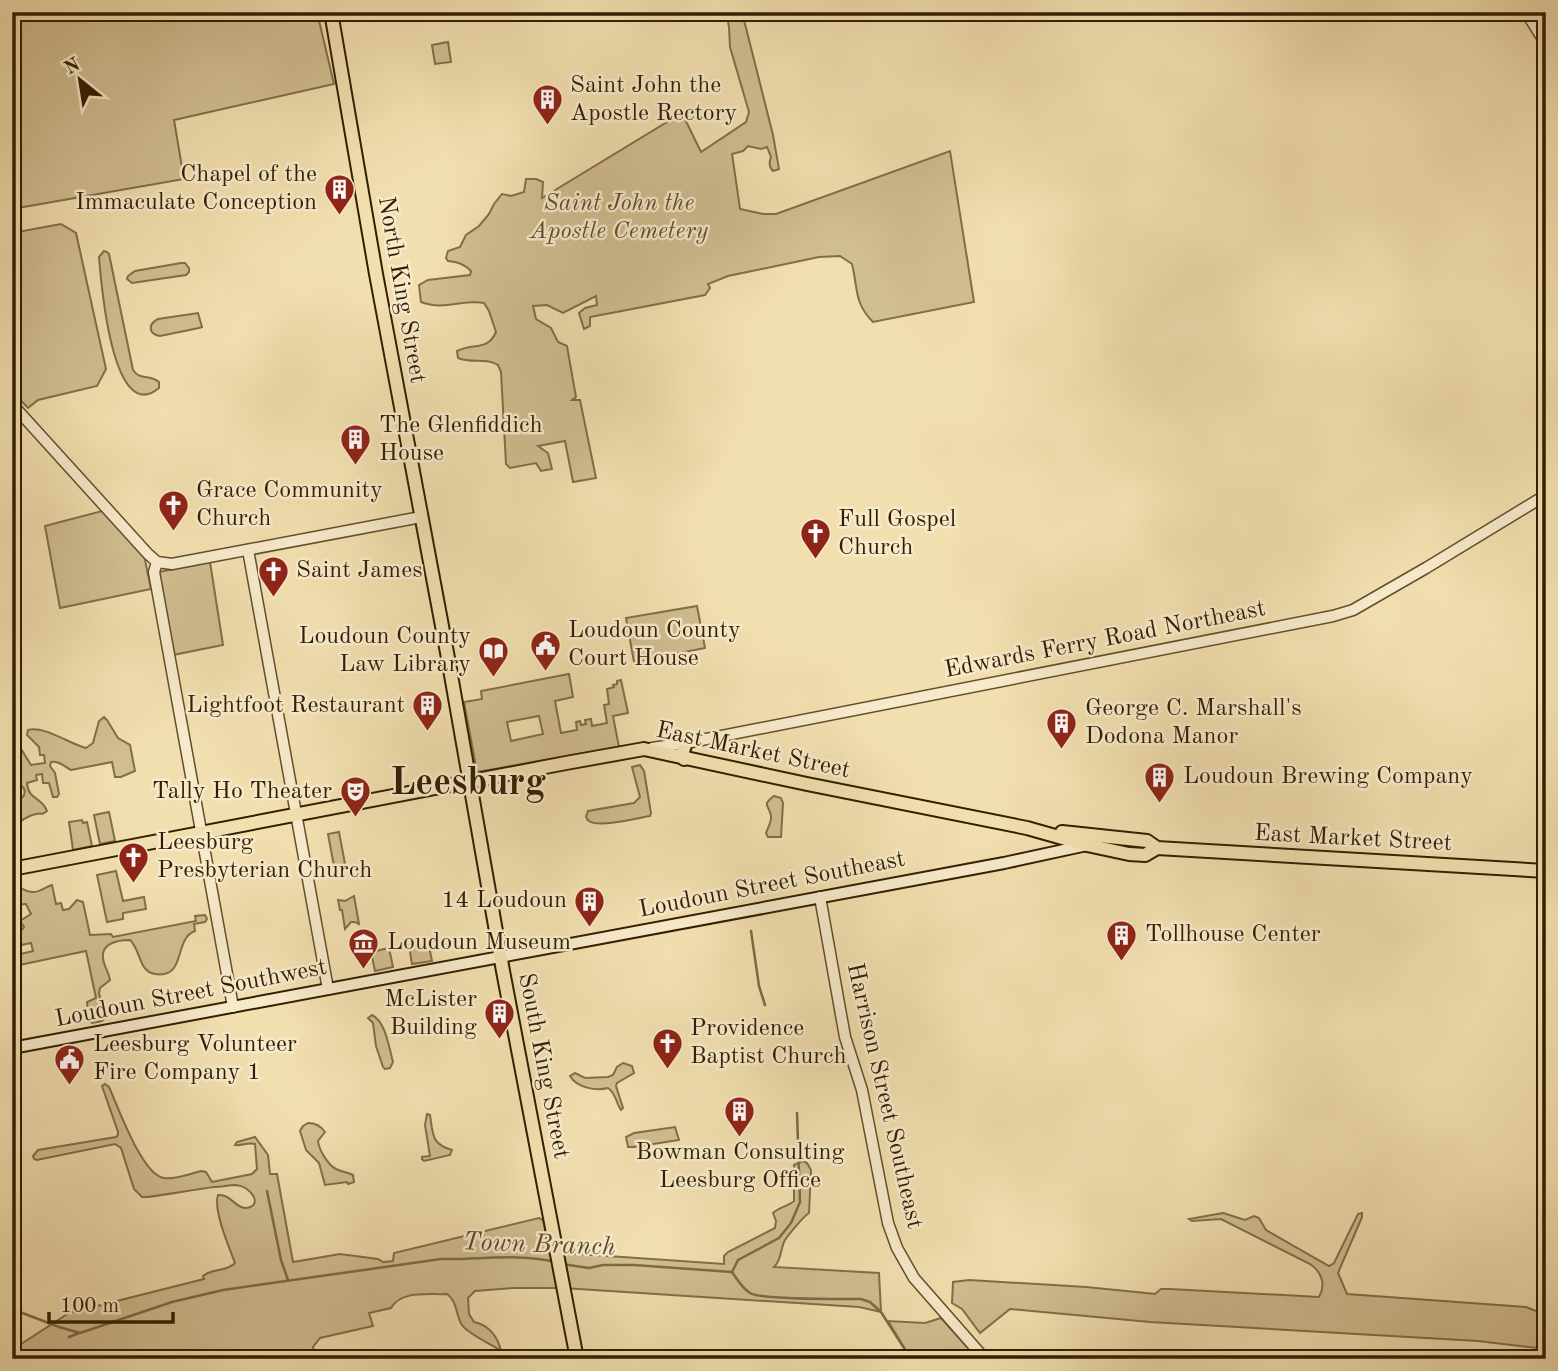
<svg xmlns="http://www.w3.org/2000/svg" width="1558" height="1371" font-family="'Old Standard TT',serif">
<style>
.green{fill:#d1be91;stroke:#816e49;stroke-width:2;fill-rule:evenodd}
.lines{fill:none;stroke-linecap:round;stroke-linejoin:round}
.stream{stroke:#7d6a46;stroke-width:2.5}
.tertiary-casing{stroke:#614e2c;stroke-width:13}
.secondary-casing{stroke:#311e01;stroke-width:14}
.primary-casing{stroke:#311e01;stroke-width:16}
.tertiary{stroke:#f7eacb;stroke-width:10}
.secondary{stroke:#f7eacb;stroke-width:10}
.primary{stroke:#f2dfaf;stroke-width:12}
.labels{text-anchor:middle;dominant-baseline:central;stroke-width:5;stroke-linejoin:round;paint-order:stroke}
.poi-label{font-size:24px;fill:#311e01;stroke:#f7eacb;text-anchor:start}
.park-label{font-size:24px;font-style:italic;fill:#614e2c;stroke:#f7eacb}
.street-label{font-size:24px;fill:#311e01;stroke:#f7eacb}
.water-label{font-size:26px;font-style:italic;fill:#5d4a29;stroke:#f7eacb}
.town-label{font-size:38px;font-weight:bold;fill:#311e01;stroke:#f7eacb}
</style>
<rect width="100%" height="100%" fill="#f2dfaf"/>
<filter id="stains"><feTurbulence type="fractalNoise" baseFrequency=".00286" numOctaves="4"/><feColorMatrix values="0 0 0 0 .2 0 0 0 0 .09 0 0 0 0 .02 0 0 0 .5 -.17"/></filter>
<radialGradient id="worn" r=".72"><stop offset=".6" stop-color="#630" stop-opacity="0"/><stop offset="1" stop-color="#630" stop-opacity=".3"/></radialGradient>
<g class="green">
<polygon points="12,12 317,12 334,84 174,120 184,179 12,209"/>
<path d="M726,12H742L773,135L779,169L773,171C769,167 769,162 771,157L767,147L761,149L748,146L743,151L732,154L740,209L763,214H776L950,151L974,302L873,322C854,303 858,289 852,264L840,256L819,257L728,276L708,284L710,288L705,295L590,317V326L584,329L579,313L585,308L597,305L596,296L563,313L547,305L533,306L536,319L551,328L558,342L567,346L576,397L572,400H580L596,478L573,482L565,441L538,446L548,453L552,469L541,471L536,463L510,468L506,464L501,372L498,365C485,357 472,364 458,358L457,351C473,343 488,351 496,332L489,311L484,303C462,299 444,311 421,302L419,285L428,280L470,275L471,271C464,264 458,262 448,261L446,258L448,251L460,247L466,235L479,226L489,214L494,204L502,194L511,196L524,192L526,179H536L543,182L542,198L682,113L701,152L746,122L749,112L730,47L729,27Z"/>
<polygon points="448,42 451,62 435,64 432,45"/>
<polygon points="61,224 76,233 106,369 97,386 38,400 28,408 12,391 12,233"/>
<path d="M104,251L107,252L109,254L133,370C140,381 150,374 159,382V388C112,427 101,281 99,257Z"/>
<polygon points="181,263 185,263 189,268 189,272 186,275 132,283 127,279 128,276 135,271"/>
<path d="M198,313L202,327L199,328L160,336C148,334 148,324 158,319Z"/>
<polygon points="102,511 144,555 151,589 60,608 45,526"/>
<polygon points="210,562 223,645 173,655 159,572"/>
<polygon points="697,606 705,648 634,662 626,618"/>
<path d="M569,674L573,697L555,701L561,733L577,730L576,722L580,721L581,725L586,724L585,720L591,719L592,726L607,723L604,705L609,704L607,689L614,687L613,685L617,684V681L621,680L628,713L613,716L619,747L477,772L464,702L482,699L481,691ZM539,716L543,734L511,741L507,722Z"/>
<path d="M104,717L107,720L118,738L130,745L135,771L121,777H115L112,762L71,770C65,767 58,760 51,762L50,766L55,773L59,794L57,797H53L49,783H43L42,774L36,775L37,780L27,783C28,800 42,797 47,811C38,817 46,812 36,814C26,816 19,822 12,829V806C15,803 22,799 24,795C27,787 19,783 12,783V739L18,744L31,765L45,763L44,755H40L39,747L27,735L28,730C43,725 70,744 86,748L93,743L99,721Z"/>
<path d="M640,765L644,771L651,813L650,816C638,818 599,828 589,821C587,820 587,818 586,817L588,811L634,803L640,797L632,767Z"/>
<path d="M774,796L781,798L783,803L781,837H768L766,833C768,827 772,821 771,816C769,804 761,806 774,796Z"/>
<polygon points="109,812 115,841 100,844 94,815"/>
<polygon points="82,820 83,823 87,822 92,846 73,850 69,822"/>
<polygon points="339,832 345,864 334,866 328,834"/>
<polygon points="116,871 123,901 144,897 146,909 123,913 123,919 107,922 97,875"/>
<path d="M52,885L56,904L61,903L63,910L69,909L77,900L83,902L90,935L111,934L113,937L196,921L195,916L205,915L207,919L205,922L194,924L195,931C173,939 187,979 155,974C138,971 141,950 130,940C116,940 98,944 104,963C106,970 109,973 110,980L100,988L99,993L105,1018L102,1021L92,1023L89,1021L87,1002L96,998L86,951L15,966L12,964V956L33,951L31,943L12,947V934L21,931L24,927L20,921L31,914L26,904L14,905L15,895L14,889L17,887C22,888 27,892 32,892C39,893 45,887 52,885Z"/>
<polygon points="354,896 359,924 355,922 351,922 345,929 342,910 340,910 338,900 345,901"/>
<polygon points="428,941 432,961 412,964 409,945"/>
<polygon points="389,948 393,967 375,971 371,952"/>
<path d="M372,1015C386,1022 389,1048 393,1062L390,1068L385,1069L383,1067L376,1046L373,1023L368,1018Z"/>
<path d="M623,1063L632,1066L634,1073L617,1083L616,1086L623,1108L621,1110C616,1103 616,1093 608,1088C596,1091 577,1088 570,1076L575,1073L585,1078L608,1077L613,1075L617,1067Z"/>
<path d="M105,1084L109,1087C118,1107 142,1175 164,1178C174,1180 190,1174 201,1171L206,1172L212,1182L252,1174L257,1169L255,1144C248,1142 242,1146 235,1145L237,1142L255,1137L268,1155L270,1174H277L293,1262L340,1254L378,1259L383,1262L393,1261L394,1253L539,1218L543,1220L550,1252L724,1264V1256L728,1252L775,1228L776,1221L773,1213C779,1207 787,1207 794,1201V1165L803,1161L807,1163L811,1170L809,1213C804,1216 789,1234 785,1240C780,1249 782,1260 774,1267L879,1273L881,1312L859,1307L563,1288H513L475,1291L468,1298L469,1314L474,1322C489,1325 498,1337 501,1351C491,1344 468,1334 462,1325C455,1314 458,1302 447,1294C429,1295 401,1290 391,1308L369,1313L373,1326L320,1338L313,1347L316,1359H132L122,1357L118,1359H12V1350L69,1313L204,1279L203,1276C212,1268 227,1272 235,1263C229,1247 213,1210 218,1195C231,1194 236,1209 246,1208C264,1206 251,1186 236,1185C229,1185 221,1187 214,1187C192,1190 170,1194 148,1197H142L134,1189L121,1148L115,1144L37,1160L34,1159L33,1156L38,1150L116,1137L118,1135V1132L102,1086Z"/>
<path d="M427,1114L430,1115C433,1134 431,1144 452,1150L450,1155L424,1161L422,1159V1157L430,1156L425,1125Z"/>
<path d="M308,1123C316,1123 321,1126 325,1132L318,1141C319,1150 328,1165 336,1169C342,1172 347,1172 353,1175L354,1182L348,1184L347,1182L325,1185L319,1163L306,1150L300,1131L303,1126Z"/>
<polygon points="675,1127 679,1140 634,1147 628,1147 626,1137 634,1133"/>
<path d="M1223,1213L1245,1220L1254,1216L1259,1218L1266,1230L1329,1266L1334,1263L1358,1214L1362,1213V1217L1338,1273L1347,1294L1526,1307L1546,1315V1349L1478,1341L1150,1322L1010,1309L980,1333L962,1309L952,1303L953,1282L969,1280L1086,1287L1146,1293L1155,1294L1161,1289H1170L1319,1297C1326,1285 1322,1272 1310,1264L1221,1219L1192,1221L1189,1219Z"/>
<polygon points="941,1318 978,1359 911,1359 888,1321 925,1323"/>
</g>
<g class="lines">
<g class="stream">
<polyline points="751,931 759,986 765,1005"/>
<polyline points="267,1191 281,1260 288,1280"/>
<path d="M562,1264L589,1268L603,1265H634L732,1272C737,1279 742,1288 750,1293C761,1300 842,1299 861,1299L870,1302L881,1312L911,1359"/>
<polyline points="732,1272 738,1260 779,1238 791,1223 800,1202 797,1113"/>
<path d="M12,1309L59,1327L80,1333L172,1302L223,1290L441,1259C479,1260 518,1253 556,1262"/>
<polyline points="69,1337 79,1333"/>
</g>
<defs>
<g id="tertiary">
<polyline points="1526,12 1546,44"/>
<polyline points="12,404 148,554 157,562 172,564 421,517"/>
<polyline points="248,550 328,989"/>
<polyline points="157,562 154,572 233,1007"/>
<polyline points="652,748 686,743 1333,616 1353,610 1426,568 1546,495"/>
<polyline points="820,897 845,1037 862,1090 888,1223 897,1248 914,1278 985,1359"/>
</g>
<polyline id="secondary" points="12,1048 1004,863 1087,845"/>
<g id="primary">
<polyline points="331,12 376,274 448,658 503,971 577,1359"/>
<polyline points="684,759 683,751 686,743"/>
<polyline points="1062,832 1147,841 1157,848 1546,871"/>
<polyline points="12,869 566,763 644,749 807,784 1027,828 1087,845 1129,854 1145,855 1157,848"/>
</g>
</defs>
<use href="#tertiary" class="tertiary-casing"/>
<use href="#secondary" class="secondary-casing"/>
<use href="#primary" class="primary-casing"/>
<use href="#tertiary" class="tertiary"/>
<use href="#secondary" class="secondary"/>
<use href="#primary" class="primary"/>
</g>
<defs>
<symbol id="building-pin" viewBox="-11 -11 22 30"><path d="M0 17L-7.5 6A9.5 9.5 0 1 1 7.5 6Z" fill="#8f2418" stroke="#f7eacb"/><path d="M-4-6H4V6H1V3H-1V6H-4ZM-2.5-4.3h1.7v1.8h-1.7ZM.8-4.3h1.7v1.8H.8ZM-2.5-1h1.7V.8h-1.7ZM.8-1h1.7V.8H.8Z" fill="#fff"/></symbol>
<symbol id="church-pin" viewBox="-11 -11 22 30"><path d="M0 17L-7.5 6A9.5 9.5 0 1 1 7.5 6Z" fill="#8f2418" stroke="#f7eacb"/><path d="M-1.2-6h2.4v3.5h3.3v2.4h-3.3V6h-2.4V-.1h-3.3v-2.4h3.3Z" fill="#fff"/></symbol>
<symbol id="civic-pin" viewBox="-11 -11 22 30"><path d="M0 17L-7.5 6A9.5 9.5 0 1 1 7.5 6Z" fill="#8f2418" stroke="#f7eacb"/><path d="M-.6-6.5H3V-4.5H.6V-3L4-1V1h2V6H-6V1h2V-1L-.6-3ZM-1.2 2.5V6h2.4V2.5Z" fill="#fff"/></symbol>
<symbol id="library-pin" viewBox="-11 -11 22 30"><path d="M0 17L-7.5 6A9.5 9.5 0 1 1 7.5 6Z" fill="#8f2418" stroke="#f7eacb"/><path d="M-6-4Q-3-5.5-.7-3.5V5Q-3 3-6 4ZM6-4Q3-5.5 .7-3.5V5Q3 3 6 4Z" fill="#fff"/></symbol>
<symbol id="theatre-pin" viewBox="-11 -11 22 30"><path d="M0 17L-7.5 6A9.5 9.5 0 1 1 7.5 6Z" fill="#8f2418" stroke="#f7eacb"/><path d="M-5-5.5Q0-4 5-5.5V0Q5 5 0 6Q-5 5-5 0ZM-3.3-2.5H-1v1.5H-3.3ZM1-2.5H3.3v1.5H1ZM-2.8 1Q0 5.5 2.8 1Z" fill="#fff"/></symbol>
<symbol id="museum-pin" viewBox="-11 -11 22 30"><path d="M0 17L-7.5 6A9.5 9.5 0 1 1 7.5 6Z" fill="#8f2418" stroke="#f7eacb"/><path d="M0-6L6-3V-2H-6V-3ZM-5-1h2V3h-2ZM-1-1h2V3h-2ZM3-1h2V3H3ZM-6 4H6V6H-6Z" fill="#fff"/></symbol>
</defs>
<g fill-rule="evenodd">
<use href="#building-pin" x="530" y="82" width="35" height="47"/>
<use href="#building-pin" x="322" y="172" width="35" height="47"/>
<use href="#building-pin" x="338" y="422" width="35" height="47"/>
<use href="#church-pin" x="156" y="488" width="35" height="47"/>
<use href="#church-pin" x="798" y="516" width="35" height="47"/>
<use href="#church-pin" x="256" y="554" width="35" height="47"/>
<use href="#civic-pin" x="528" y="628" width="35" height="47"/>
<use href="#library-pin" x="476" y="634" width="35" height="47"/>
<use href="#building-pin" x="410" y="688" width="35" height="47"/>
<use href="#building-pin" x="1044" y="706" width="35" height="47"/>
<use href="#building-pin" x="1142" y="760" width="35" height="47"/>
<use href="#theatre-pin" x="338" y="774" width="35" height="47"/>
<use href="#church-pin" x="116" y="840" width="35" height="47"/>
<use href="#building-pin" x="572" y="884" width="35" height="47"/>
<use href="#building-pin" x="1104" y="918" width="35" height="47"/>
<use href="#museum-pin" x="346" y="926" width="35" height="47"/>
<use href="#building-pin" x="482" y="996" width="35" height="47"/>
<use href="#church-pin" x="650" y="1026" width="35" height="47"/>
<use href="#civic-pin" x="52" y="1042" width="35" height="47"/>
<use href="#building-pin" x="722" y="1094" width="35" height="47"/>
</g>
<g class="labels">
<g class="poi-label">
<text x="570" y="86">Saint John the<tspan x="570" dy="28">Apostle Rectory</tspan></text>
<text x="317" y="175" text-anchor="end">Chapel of the<tspan x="317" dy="28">Immaculate Conception</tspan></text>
<text x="379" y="426">The Glenfiddich<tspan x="379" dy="28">House</tspan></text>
<text x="196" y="491">Grace Community<tspan x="196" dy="28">Church</tspan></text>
<text x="838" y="520">Full Gospel<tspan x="838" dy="28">Church</tspan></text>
<text x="296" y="571">Saint James</text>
<text x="568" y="631">Loudoun County<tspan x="568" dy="28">Court House</tspan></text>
<text x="471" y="637" text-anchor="end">Loudoun County<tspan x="471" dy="28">Law Library</tspan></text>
<text x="405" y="706" text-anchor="end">Lightfoot Restaurant</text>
<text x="1085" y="709">George C. Marshall's<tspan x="1085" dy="28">Dodona Manor</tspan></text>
<text x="1183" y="777">Loudoun Brewing Company</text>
<text x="332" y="792" text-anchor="end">Tally Ho Theater</text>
<text x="157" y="843">Leesburg<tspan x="157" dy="28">Presbyterian Church</tspan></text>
<text x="567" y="901" text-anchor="end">14 Loudoun</text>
<text x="1145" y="935">Tollhouse Center</text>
<text x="387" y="943">Loudoun Museum</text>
<text x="477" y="1000" text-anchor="end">McLister<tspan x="477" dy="28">Building</tspan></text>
<text x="690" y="1029">Providence<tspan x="690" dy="28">Baptist Church</tspan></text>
<text x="93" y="1045">Leesburg Volunteer<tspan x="93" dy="28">Fire Company 1</tspan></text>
<text x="740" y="1153" text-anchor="middle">Bowman Consulting<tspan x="740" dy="28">Leesburg Office</tspan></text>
</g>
<g class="park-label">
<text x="619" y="204">Saint John the<tspan x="619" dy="28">Apostle Cemetery</tspan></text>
</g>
<g class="street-label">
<text transform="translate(401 290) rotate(80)">North King Street</text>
<text transform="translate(1105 640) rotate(-11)">Edwards Ferry Road Northeast</text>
<text transform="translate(753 751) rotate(12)">East Market Street</text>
<text transform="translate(1353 839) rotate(3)">East Market Street</text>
<text transform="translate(772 885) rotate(-11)">Loudoun Street Southeast</text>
<text transform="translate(191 994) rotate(-11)">Loudoun Street Southwest</text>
<text transform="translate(543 1066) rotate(79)">South King Street</text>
<text transform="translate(884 1096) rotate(77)">Harrison Street Southeast</text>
</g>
<g class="water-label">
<text transform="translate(539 1245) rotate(2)">Town Branch</text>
</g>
<g class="town-label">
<text x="468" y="784">Leesburg</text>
</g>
</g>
<rect width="1558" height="1371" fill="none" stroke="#f2dfaf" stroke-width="42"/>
<rect x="14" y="14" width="1530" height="1343" fill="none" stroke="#311e01" stroke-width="3.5"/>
<rect x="21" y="21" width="1516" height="1329" fill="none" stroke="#311e01" stroke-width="2"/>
<g transform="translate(80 80) rotate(330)" stroke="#f7eacb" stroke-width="5" paint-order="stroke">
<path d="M0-5L12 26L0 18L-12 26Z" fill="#311e01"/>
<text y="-10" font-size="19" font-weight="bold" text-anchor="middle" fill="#311e01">N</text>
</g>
<path d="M49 1312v10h124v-10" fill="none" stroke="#311e01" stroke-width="3.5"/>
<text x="60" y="1312" font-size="21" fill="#311e01" stroke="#f7eacb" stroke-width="5" paint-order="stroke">100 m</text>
<rect width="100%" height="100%" filter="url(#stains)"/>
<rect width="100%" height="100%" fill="url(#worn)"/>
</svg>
